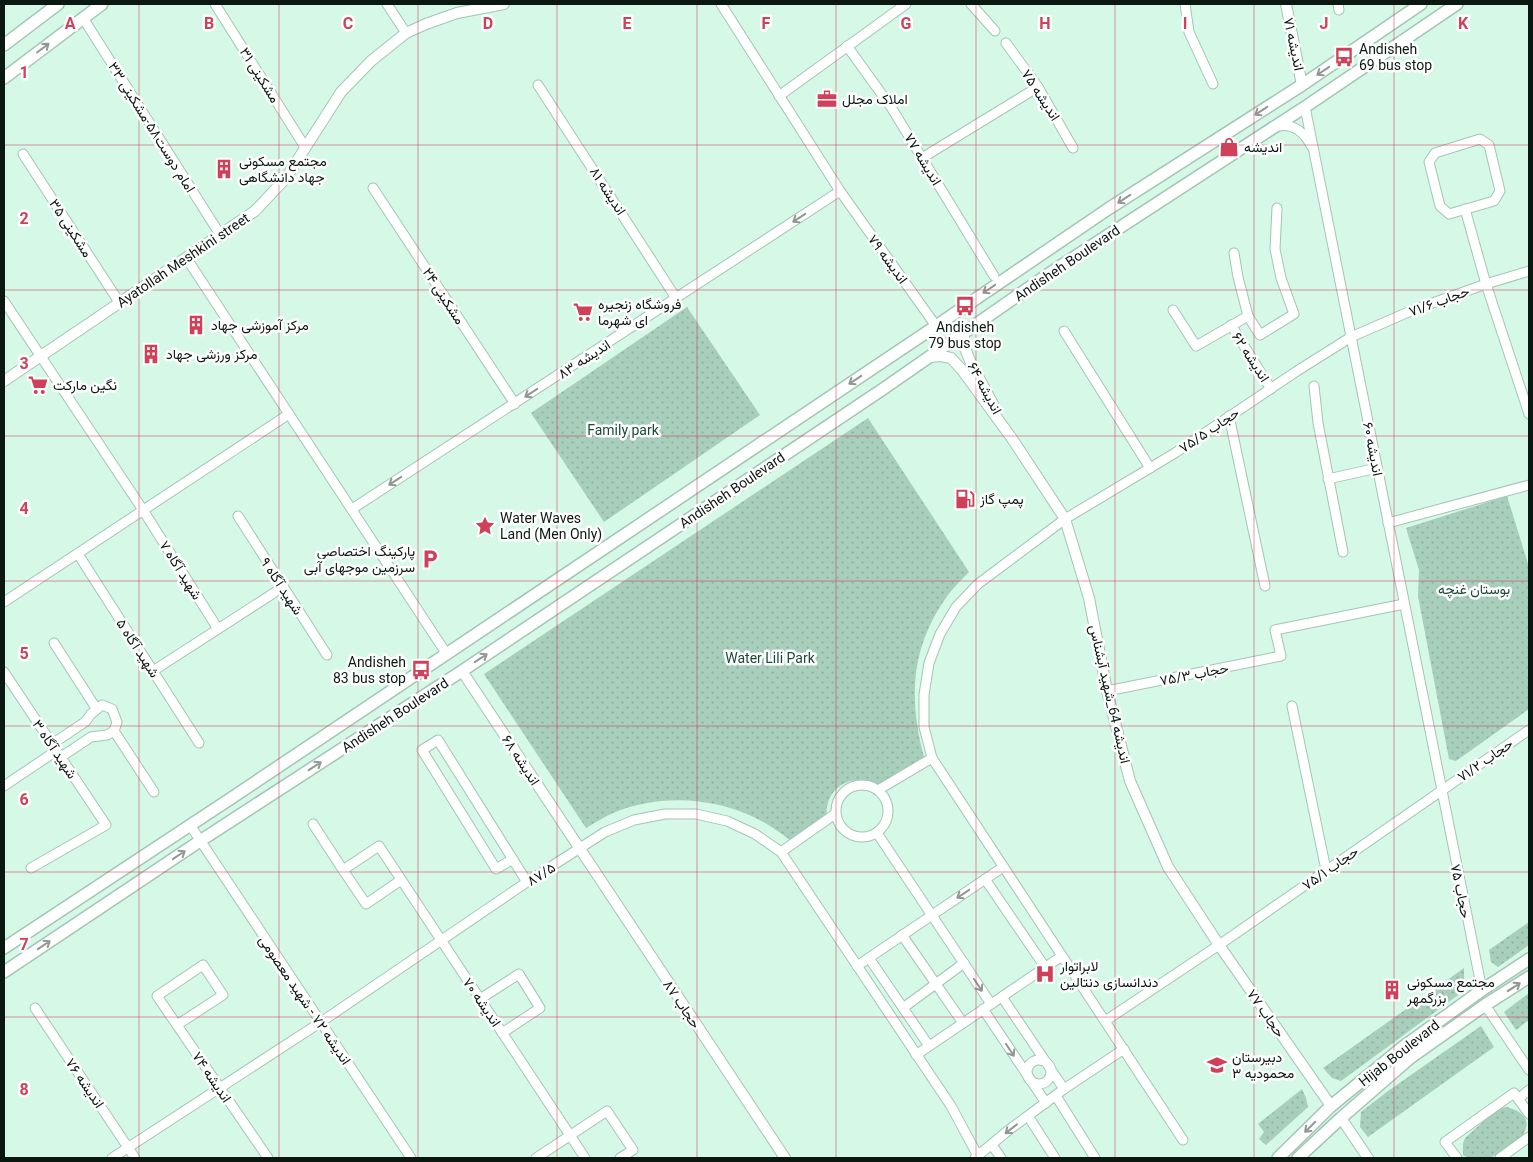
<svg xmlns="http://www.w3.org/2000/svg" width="1533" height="1162" font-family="Roboto,Vazirmatn,sans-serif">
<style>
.park{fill:url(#park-dots)}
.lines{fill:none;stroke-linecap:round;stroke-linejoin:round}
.minor-casing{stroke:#a3c5b5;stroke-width:11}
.tertiary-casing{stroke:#a3c5b5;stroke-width:12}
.secondary-casing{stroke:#a3c5b5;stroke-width:14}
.minor{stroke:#fff;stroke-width:9}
.tertiary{stroke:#fff;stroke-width:10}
.secondary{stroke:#fff;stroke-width:11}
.oneway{stroke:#919794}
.grid{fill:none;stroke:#d04058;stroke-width:1;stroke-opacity:0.55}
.labels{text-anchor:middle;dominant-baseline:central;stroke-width:5;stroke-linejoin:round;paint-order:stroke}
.street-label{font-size:14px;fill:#0b1812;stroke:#fff}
.poi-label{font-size:14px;fill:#0b1812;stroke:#fff;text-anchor:start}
.park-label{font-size:14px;fill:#184b38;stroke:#fff}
.grid-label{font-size:16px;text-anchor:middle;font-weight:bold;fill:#d04058;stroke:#fff;stroke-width:5;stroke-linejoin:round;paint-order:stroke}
</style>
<defs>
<pattern id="park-dots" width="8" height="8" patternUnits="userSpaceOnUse" patternTransform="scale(1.25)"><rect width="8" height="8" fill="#a8cebc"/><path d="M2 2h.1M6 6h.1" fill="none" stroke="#8fb0a1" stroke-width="1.8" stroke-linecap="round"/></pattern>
</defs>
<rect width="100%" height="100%" fill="#d5f8e7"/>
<g class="park">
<polygon points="687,307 760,415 604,522 531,413"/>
<path d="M868,418L969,572C962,579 954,587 948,595C911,646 908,697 924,757L877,786C852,770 823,789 827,818L790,840C782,834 774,828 765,823C720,797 661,793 613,813C604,817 595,823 586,828L484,674Z"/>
<polygon points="1507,496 1529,567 1529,709 1456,761 1449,759 1418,596 1419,570 1406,528"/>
<polygon points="1529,922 1529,945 1498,967 1491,962 1489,950"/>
<polygon points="1464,968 1464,980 1461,993 1341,1081 1332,1078 1323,1068"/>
<polygon points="1529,993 1529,1020 1516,1030 1504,1012"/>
<polygon points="1481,1026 1494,1047 1368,1137 1360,1127 1361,1112 1388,1091"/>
<polygon points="1302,1089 1306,1098 1308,1107 1266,1145 1259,1139 1264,1132 1258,1124"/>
<path d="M1506,1107C1520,1110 1532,1118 1524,1133C1520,1141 1510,1145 1503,1150C1499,1152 1494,1157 1489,1158C1482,1160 1469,1159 1463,1155V1144L1465,1138L1496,1110Z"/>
</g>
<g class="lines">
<defs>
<g id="minor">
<polyline points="215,4 305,147"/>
<polyline points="387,4 406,33"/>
<polyline points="721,4 840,191 936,326"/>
<polyline points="971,4 995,31"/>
<polyline points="1185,4 1189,32 1213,84"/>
<polyline points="1338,4 1339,10"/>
<polyline points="83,18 221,236"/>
<polyline points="1006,43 1038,87 1073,148"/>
<polyline points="847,46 891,107 994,276"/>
<polyline points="538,85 676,298"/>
<polyline points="779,96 906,4"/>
<polyline points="1305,107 1482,990"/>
<path d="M1278,126C1294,123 1304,132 1312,147"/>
<polygon points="1480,139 1489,145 1500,191 1494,201 1449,214 1440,206 1429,162 1435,153"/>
<polyline points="23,154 119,302"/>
<polyline points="922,158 1038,87"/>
<polyline points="373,188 515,404"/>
<polyline points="1465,209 1486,284 1529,414"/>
<polyline points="1234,253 1238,277 1248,316 1260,335 1294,314 1281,278 1275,249 1277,208"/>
<polyline points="187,259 446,653"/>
<polyline points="4,301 143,510 218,629"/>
<polyline points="1173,310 1196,346 1248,316"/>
<polyline points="1231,325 1271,389"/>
<polyline points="1064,331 1150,468"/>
<polyline points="1314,386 1318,423 1343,552"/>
<polyline points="1229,416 1265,586"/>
<polyline points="1328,479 1377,468"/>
<polyline points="352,509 840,191"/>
<polyline points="238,516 327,655"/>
<polyline points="1388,523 1529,485"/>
<polyline points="78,554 199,743"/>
<polyline points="4,602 289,414"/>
<polyline points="54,643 96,708"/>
<polyline points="153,671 283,587"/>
<polyline points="4,672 106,825 31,868"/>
<polyline points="1107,691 1281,656 1275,630 1404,604"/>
<polyline points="1292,706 1326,870"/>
<polyline points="114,731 154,792"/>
<polyline points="52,744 85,722 91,714 102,705 112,709 117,722 114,731 107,735 91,737 61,757"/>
<circle cx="862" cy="811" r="26"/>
<polyline points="4,786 56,751"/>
<polyline points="878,790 932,758"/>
<polyline points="313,824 343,870"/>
<polyline points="190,825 411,1158"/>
<polyline points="877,833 991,1004"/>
<polyline points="781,852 835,814"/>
<polyline points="513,859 496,869 422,750 438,740 527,882"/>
<polyline points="985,879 1045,967"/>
<polyline points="401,880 366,904 343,870 379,846 585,1158"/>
<polyline points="902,935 963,1023"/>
<polyline points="869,958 929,1046"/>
<polyline points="857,966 1003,867"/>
<polyline points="1002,997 1064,1089"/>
<polyline points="480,999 519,974 540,1008 502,1033"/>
<polyline points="1485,1005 1529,1070"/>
<polyline points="35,1008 135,1158"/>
<polyline points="903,1008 964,963"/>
<polyline points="983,1009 1046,1103"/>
<polyline points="1105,1021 1219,945 1529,730"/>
<polyline points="177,1025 223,995 203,965 157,996 268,1158"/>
<polyline points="916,1055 1062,956"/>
<circle cx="1039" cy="1072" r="12"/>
<polyline points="1056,1096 1095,1158"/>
<polyline points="1518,1099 1529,1090"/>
<polyline points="1028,1116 1055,1158"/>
<polyline points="1183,1140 932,758 924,727 924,695 929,663 940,634 956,607 978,584 1065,519 1175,453 1297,371 1351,337 1413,310 1486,284 1529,271"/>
<polyline points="992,1145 1001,1158"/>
<polyline points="112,1158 321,1022 527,882 605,832 634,820 665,814 696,814 727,821 755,834 781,852 951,1106 979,1158"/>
<polyline points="536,1158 607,1111 633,1150 620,1158"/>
<polyline points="975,1158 1010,1129 1064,1089 1124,1049"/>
<polyline points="1457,1158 1445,1142 1514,1093 1529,1114"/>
<polyline points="1500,1158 1529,1137"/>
</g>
<g id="tertiary">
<polyline points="1286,4 1302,85"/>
<polyline points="964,334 964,346 971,363 993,404"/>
<polyline points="930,357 941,356 951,358 962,370 1013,440 1065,519 1089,598 1107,691 1130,781 1168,867 1219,945 1331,1106"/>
<polyline points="4,381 255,211 286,178 341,92 371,61 406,33 426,24 457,13 504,4"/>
<polyline points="462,671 785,1158"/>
<polyline points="1341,1118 1368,1158"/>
</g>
<g id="secondary">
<polyline points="4,45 58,4"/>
<polyline points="4,78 102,4"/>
<polyline points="4,948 233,797 936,326 1108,209 1302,85 1421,4"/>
<polyline points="4,972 200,841 462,671 883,389 1053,271 1305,107 1457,4"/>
<polyline points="1278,1158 1331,1106 1403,1047 1482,990 1529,959"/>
<polyline points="1298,1158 1341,1118 1410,1058 1485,1005 1529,977"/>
</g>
</defs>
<use href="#minor" class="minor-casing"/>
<use href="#tertiary" class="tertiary-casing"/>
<use href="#secondary" class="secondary-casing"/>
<use href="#minor" class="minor"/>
<use href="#tertiary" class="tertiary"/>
<use href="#secondary" class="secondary"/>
</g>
<defs><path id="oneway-shaft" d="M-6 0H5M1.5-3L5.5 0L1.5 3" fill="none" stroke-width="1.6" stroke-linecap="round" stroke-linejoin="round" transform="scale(1.25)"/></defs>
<g class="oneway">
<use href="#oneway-shaft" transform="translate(43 48) rotate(-37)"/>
<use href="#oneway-shaft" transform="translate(1323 71) rotate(146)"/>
<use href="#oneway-shaft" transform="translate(1261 111) rotate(147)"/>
<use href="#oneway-shaft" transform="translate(1124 199) rotate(147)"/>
<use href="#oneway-shaft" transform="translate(799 218) rotate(147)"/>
<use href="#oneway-shaft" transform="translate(989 289) rotate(146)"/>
<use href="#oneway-shaft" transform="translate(855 380) rotate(146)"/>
<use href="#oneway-shaft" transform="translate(531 393) rotate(147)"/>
<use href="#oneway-shaft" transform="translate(395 481) rotate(147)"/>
<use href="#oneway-shaft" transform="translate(481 658) rotate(-34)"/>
<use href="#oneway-shaft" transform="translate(315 766) rotate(-33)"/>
<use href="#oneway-shaft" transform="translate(179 855) rotate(-34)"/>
<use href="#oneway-shaft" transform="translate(963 894) rotate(146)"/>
<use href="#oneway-shaft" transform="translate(44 945) rotate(-34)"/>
<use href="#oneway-shaft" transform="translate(978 985) rotate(56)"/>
<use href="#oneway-shaft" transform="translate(1514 987) rotate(-33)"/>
<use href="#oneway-shaft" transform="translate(1010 1050) rotate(56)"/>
<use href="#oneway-shaft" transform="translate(1310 1127) rotate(135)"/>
<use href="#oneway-shaft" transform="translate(1011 1129) rotate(142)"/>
</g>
<path class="grid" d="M139,4V1158M279,4V1158M418,4V1158M557,4V1158M697,4V1158M836,4V1158M976,4V1158M1115,4V1158M1254,4V1158M1394,4V1158M4,145H1529M4,290H1529M4,436H1529M4,581H1529M4,726H1529M4,872H1529M4,1017H1529"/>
<defs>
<symbol id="bus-bare" viewBox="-9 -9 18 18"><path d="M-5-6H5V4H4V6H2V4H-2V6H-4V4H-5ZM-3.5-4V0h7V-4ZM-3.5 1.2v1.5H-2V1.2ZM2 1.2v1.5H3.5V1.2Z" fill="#d04058" stroke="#fff" stroke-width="2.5" paint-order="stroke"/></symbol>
<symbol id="office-bare" viewBox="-9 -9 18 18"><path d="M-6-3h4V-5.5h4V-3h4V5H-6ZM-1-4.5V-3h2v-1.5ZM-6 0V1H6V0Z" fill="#d04058" stroke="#fff" stroke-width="2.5" paint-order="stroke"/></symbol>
<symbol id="shop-bare" viewBox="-9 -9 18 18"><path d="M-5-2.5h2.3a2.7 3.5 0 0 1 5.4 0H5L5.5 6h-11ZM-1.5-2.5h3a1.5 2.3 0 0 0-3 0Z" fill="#d04058" stroke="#fff" stroke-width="2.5" paint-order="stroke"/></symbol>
<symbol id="building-bare" viewBox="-9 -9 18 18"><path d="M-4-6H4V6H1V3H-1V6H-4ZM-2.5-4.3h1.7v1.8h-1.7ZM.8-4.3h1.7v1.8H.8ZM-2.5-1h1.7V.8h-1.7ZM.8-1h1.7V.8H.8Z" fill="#d04058" stroke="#fff" stroke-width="2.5" paint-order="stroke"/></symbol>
<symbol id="supermarket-bare" viewBox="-9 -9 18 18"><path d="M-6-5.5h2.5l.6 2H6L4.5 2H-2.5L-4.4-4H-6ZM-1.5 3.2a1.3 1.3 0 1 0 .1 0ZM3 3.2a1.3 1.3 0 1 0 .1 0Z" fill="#d04058" stroke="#fff" stroke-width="2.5" paint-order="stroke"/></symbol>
<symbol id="fuel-bare" viewBox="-9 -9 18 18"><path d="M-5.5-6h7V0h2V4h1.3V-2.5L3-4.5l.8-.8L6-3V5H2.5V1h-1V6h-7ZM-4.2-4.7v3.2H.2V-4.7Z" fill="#d04058" stroke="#fff" stroke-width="2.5" paint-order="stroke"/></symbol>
<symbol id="sight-bare" viewBox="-9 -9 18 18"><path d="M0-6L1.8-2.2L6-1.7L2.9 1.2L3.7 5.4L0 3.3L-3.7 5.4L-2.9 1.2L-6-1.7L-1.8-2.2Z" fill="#d04058" stroke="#fff" stroke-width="2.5" paint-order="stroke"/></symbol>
<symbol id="parking-bare" viewBox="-9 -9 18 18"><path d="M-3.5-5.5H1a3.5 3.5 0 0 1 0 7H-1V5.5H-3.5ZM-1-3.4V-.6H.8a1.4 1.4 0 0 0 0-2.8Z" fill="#d04058" stroke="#fff" stroke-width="2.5" paint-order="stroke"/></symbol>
<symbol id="hospital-bare" viewBox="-9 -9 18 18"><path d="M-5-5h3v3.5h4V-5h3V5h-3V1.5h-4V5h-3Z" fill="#d04058" stroke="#fff" stroke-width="2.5" paint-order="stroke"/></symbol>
<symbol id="school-bare" viewBox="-9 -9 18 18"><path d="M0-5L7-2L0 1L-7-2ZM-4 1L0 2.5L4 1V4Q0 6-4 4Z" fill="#d04058" stroke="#fff" stroke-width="2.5" paint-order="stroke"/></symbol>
</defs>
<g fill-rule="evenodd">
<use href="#bus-bare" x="1330" y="43" width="28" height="28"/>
<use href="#office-bare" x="813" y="85" width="28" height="28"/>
<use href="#shop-bare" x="1215" y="133" width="28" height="28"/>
<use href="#building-bare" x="210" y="155" width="28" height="28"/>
<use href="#bus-bare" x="951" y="292" width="28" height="28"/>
<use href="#supermarket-bare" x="569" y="298" width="28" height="28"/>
<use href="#building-bare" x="182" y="311" width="28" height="28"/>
<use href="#building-bare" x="137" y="340" width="28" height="28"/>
<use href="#supermarket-bare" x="24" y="371" width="28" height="28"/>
<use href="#fuel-bare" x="951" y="485" width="28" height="28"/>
<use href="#sight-bare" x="471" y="512" width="28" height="28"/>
<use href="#parking-bare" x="416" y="545" width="28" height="28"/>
<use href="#bus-bare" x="407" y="656" width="28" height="28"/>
<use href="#hospital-bare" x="1031" y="960" width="28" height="28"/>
<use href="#building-bare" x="1378" y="976" width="28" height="28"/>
<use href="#school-bare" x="1203" y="1051" width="28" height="28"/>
</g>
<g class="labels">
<g class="street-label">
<text transform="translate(1294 44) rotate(78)">اندیشه ۷۱</text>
<text transform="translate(260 75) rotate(58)">مشکینی ۳۱</text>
<text transform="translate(1041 95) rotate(57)">اندیشه ۷۵</text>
<text transform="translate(152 127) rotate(58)">امام دوست۵۸-مشکینی ۳۳</text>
<text transform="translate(923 159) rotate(59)">اندیشه ۷۷</text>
<text transform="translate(608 191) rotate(57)">اندیشه ۸۱</text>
<text transform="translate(71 228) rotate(57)">مشکینی ۳۵</text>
<text transform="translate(888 259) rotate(54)">اندیشه ۷۹</text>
<text transform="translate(183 260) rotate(-34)">Ayatollah Meshkini street</text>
<text transform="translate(1067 263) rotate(-34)">Andisheh Boulevard</text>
<text transform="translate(444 296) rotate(57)">مشکینی ۲۴</text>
<text transform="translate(1439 301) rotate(-20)">حجاب ۷۱/۶</text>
<text transform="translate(1251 357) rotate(57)">اندیشه ۶۲</text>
<text transform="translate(584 359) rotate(-33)">اندیشه ۸۳</text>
<text transform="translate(985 388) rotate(62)">اندیشه ۶۴</text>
<text transform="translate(1209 430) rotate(-34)">حجاب ۷۵/۵</text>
<text transform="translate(1373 449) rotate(79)">اندیشه ۶۰</text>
<text transform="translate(732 490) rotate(-34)">Andisheh Boulevard</text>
<text transform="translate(181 570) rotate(58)">شهید آگاه ۷</text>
<text transform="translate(282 586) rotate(57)">شهید آگاه ۹</text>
<text transform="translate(138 648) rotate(57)">شهید آگاه ۵</text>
<text transform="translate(1194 674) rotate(-11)">حجاب ۷۵/۳</text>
<text transform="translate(1110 694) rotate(77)">اندیشه 64_شهید آبشناس</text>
<text transform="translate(395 715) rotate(-33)">Andisheh Boulevard</text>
<text transform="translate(55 749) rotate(56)">شهید آگاه ۳</text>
<text transform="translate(521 760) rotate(57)">اندیشه ۶۸</text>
<text transform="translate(1485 760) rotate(-35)">حجاب ۷۱/۲</text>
<text transform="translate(1330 868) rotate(-35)">حجاب ۷۵/۱</text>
<text transform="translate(541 874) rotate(-32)">۸۷/۵</text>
<text transform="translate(1461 891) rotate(78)">حجاب ۷۵</text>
<text transform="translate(305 1000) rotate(56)">اندیشه ۷۲ - شهید معصومی</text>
<text transform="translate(482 1002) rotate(56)">اندیشه ۷۰</text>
<text transform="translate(682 1004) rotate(56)">حجاب ۸۷</text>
<text transform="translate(1266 1013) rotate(55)">حجاب ۷۷</text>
<text transform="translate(1399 1053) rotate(-38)">Hijab Boulevard</text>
<text transform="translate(212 1077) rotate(56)">اندیشه ۷۴</text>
<text transform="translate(85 1083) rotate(56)">اندیشه ۷۶</text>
</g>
<g class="poi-label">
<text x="1359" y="49">Andisheh<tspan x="1359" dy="16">69 bus stop</tspan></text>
<text x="842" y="99">املاک مجلل</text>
<text x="1244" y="147">اندیشه</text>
<text x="239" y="161">مجتمع مسکونی<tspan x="239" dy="16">جهاد دانشگاهی</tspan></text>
<text x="598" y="304">فروشگاه زنجیره<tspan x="598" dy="16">ای شهرما</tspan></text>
<text x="211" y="325">مرکز آموزشی جهاد</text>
<text x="965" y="327" text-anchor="middle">Andisheh<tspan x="965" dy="16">79 bus stop</tspan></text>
<text x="166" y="354">مرکز ورزشی جهاد</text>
<text x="53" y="385">نگین مارکت</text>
<text x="980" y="499">پمپ گاز</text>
<text x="500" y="518">Water Waves<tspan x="500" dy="16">Land (Men Only)</tspan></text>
<text x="415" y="551" text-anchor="end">پارکینگ اختصاصی<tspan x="415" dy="16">سرزمین موجهای آبی</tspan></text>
<text x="406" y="662" text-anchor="end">Andisheh<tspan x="406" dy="16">83 bus stop</tspan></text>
<text x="1060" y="966">لابراتوار<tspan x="1060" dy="16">دندانسازی دنتالین</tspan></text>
<text x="1407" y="982">مجتمع مسکونی<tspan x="1407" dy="16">بزرگمهر</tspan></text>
<text x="1232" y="1057">دبیرستان<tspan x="1232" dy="16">محمودیه ۳</tspan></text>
</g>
<g class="park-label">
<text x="623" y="430">Family park</text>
<text x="1474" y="589">بوستان غنچه</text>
<text x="770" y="658">Water Lili Park</text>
</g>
</g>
<g class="grid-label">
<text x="70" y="29">A</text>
<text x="209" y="29">B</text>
<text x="348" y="29">C</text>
<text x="488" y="29">D</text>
<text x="627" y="29">E</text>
<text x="766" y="29">F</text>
<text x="906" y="29">G</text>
<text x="1045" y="29">H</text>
<text x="1185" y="29">I</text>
<text x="1324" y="29">J</text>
<text x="1463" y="29">K</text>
<text x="24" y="78">1</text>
<text x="24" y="224">2</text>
<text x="24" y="369">3</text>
<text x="24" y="514">4</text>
<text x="24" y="659">5</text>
<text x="24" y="805">6</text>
<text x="24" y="950">7</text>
<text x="24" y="1095">8</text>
</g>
<rect width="1533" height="1162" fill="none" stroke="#0b1812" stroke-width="10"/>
</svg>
